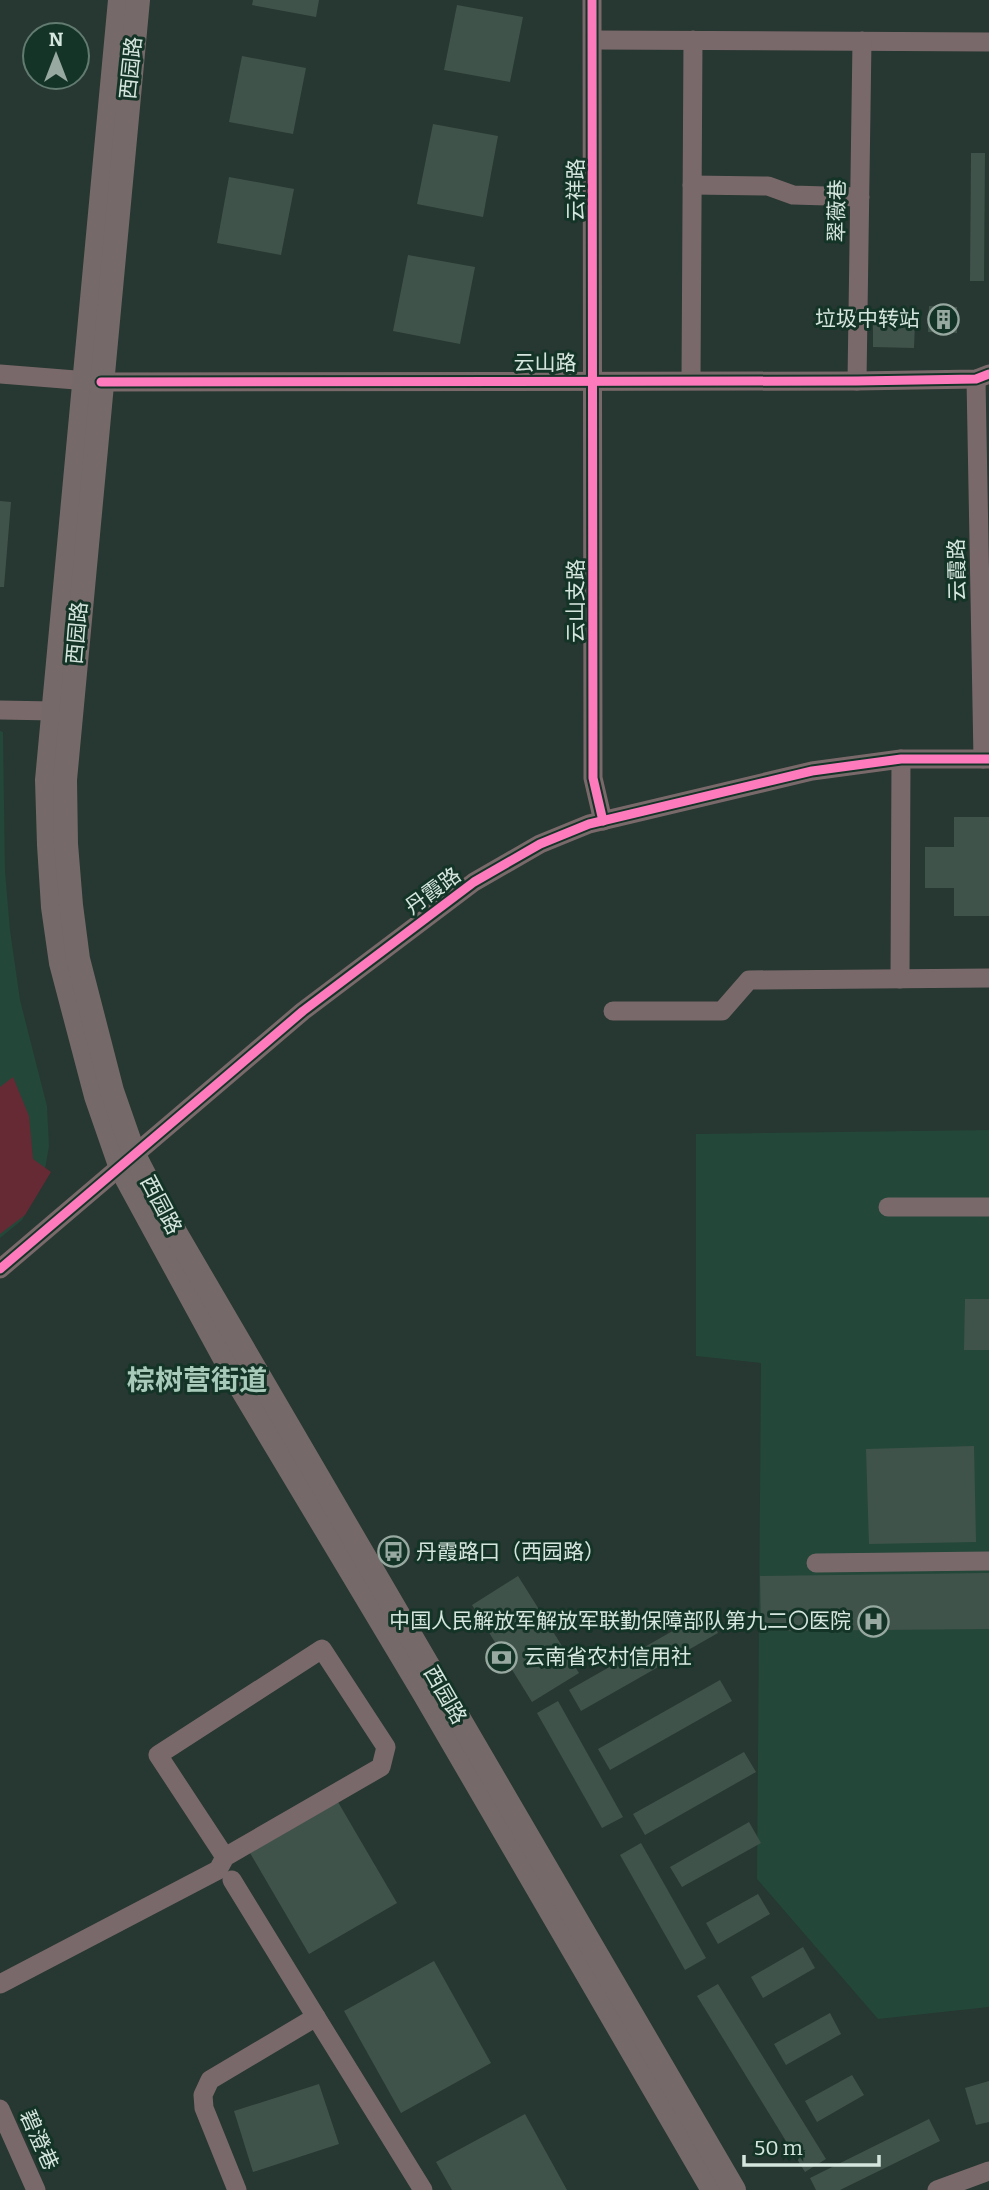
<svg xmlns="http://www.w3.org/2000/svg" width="989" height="2190" font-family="Bitter,'Noto Sans SC',serif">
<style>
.built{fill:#234739}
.green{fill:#652a34}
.building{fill:#40534b}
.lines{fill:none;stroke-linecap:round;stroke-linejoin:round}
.minor{stroke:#7a696b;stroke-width:19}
.major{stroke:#756969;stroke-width:24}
.cycleway-casing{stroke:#153428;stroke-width:13}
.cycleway{stroke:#fd7abc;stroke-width:9}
.labels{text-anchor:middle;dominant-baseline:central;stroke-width:6;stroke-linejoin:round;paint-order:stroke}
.street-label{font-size:21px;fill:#d5e6de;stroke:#153428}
.poi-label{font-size:21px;fill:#d5e6de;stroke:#153428;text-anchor:end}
.district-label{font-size:28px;font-weight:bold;fill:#a8caba;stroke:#153428}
</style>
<rect width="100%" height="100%" fill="#273731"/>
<g class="built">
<polygon points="0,731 3,732 5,871 10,930 20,1000 47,1106 49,1146 43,1181 22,1220 0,1238"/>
<polygon points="989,1130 989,2007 878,2019 757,1879 761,1363 696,1356 696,1134"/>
</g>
<polygon class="green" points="13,1077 29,1116 33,1159 51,1172 25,1215 0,1234 0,1087"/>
<g class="building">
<polygon points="253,0 319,0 316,17 252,5"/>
<polygon points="457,5 523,17 510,82 444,70"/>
<polygon points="242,56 306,68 293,134 229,122"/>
<polygon points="433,124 498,136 483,217 417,204"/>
<polygon points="971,153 985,153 984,281 970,281"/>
<polygon points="229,177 294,189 281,255 217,243"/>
<polygon points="408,255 475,267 460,344 393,331"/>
<polygon points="929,306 957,307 957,333 928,332"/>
<polygon points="873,322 915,322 914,348 873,347"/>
<polygon points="0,501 11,502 4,587 0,587"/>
<polygon points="954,817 989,817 989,916 954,916 954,888 925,888 925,847 954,847"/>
<polygon points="965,1299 989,1299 989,1350 964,1350"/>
<polygon points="974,1446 976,1542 869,1544 866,1449"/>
<polygon points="989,1573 989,1629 761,1631 760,1576"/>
<polygon points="518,1576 579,1673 532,1702 472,1605"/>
<polygon points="706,1612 718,1633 581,1711 569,1690"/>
<polygon points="720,1680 732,1701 610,1770 598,1749"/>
<polygon points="558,1701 623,1817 602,1828 537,1713"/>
<polygon points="744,1752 756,1772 645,1835 633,1814"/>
<polygon points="338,1802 397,1903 309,1954 250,1853"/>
<polygon points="749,1822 761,1843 682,1887 670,1867"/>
<polygon points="641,1843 706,1958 685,1970 620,1855"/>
<polygon points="758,1894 770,1914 718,1944 706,1923"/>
<polygon points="803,1947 815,1968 763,1998 751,1977"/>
<polygon points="434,1961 491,2063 401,2113 344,2011"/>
<polygon points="718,1984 826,2159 805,2172 697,1996"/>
<polygon points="830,2013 841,2034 786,2065 774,2044"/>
<polygon points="852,2075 864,2095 817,2122 805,2101"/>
<polygon points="989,2081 989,2122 976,2125 965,2088"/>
<polygon points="319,2084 339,2144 253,2172 234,2111"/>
<polygon points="525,2114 567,2190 452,2190 436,2162"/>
<polygon points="929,2119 940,2141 840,2190 816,2190 810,2178"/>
</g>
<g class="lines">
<g class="minor">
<polyline points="592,0 593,778 603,821"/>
<polyline points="593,40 989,42"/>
<polyline points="692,185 768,186 793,195 860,197"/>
<polyline points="0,374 101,382 857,381 976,379 989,374"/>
<polyline points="976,379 983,759"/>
<polyline points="691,380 693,40"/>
<polyline points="857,381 862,41"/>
<polyline points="0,710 53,711"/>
<polyline points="900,979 901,759"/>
<polyline points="613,1011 722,1011 749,980 989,978"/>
<polyline points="888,1207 989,1207"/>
<polyline points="0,1269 303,1011 474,882 540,844 589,824 812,771 901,759 989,759"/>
<polyline points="816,1563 989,1561"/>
<polyline points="232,1880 316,2017"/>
<polyline points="0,1984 218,1870 225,1857 381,1767 386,1747 322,1649 158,1755 225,1857"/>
<polyline points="0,2109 36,2190"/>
<polyline points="237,2190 204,2108 203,2095 210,2080 316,2017 423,2190"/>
<polyline points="937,2190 989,2171"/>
</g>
<g class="major">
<polyline points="120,0 47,780 49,845 53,907 61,963 96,1096 121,1168 236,1379 424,1693 713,2190"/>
<polyline points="138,0 65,780 66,844 71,905 78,959 112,1091 135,1157 165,1215 734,2190"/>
</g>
<defs>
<g id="cycleway">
<polyline points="592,0 593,778 603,821"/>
<polyline points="101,382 857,381 976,379 989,374"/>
<polyline points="0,1269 303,1011 474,882 540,844 589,824 812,771 901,759 989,759"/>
</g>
</defs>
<use href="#cycleway" class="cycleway-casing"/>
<use href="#cycleway" class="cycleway"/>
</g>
<defs>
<symbol id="building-ring" viewBox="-11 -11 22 22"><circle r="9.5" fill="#153428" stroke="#98a9a1" stroke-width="1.5"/><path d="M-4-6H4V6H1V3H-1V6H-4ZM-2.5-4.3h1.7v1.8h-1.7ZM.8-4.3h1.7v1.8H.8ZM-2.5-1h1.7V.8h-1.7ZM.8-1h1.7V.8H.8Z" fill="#98a9a1"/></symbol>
<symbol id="bus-ring" viewBox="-11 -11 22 22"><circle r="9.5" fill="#153428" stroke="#98a9a1" stroke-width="1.5"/><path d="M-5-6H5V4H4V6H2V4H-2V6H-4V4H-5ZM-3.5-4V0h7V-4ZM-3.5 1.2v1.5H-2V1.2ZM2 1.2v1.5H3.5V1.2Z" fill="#98a9a1"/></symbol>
<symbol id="hospital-ring" viewBox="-11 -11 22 22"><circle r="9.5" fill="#153428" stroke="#98a9a1" stroke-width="1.5"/><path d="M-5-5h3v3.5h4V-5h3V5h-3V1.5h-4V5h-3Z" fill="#98a9a1"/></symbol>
<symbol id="bank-ring" viewBox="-11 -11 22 22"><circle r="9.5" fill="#153428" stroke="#98a9a1" stroke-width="1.5"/><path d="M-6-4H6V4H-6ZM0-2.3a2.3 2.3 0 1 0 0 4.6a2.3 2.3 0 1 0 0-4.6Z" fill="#98a9a1"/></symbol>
</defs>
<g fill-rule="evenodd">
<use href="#building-ring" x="926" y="302" width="35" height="35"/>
<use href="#bus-ring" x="376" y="1534" width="35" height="35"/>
<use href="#hospital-ring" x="856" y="1604" width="35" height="35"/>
<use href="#bank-ring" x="484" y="1640" width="35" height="35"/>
</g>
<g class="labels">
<g class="street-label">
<text transform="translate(131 68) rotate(-84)">西园路</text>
<text transform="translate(576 190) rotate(-90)">云祥路</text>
<text transform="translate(837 211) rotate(-89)">翠薇巷</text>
<text x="545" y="363">云山路</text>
<text transform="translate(957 570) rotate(-91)">云霞路</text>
<text transform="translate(576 601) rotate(-90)">云山支路</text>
<text transform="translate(77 633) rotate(-85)">西园路</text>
<text transform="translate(433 891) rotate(-36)">丹霞路</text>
<text transform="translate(161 1205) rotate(62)">西园路</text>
<text transform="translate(445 1695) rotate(60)">西园路</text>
<text transform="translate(39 2140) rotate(66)">碧澄巷</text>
</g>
<g class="poi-label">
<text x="920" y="319">垃圾中转站</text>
<text x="416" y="1552" text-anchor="start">丹霞路口（西园路）</text>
<text x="851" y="1621">中国人民解放军解放军联勤保障部队第九二〇医院</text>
<text x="524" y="1657" text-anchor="start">云南省农村信用社</text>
</g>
<g class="district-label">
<text x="197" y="1380">棕树营街道</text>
</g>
</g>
<g transform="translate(56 56)"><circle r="33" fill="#153428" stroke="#627b71" stroke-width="2"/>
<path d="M0-5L12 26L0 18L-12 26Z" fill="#98a9a1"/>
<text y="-10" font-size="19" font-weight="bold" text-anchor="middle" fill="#d5e6de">N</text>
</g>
<path d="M744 2155v10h135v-10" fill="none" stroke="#d5e6de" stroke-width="3.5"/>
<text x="754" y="2155" font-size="21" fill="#d5e6de" stroke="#153428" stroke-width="5" paint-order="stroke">50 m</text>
</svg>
